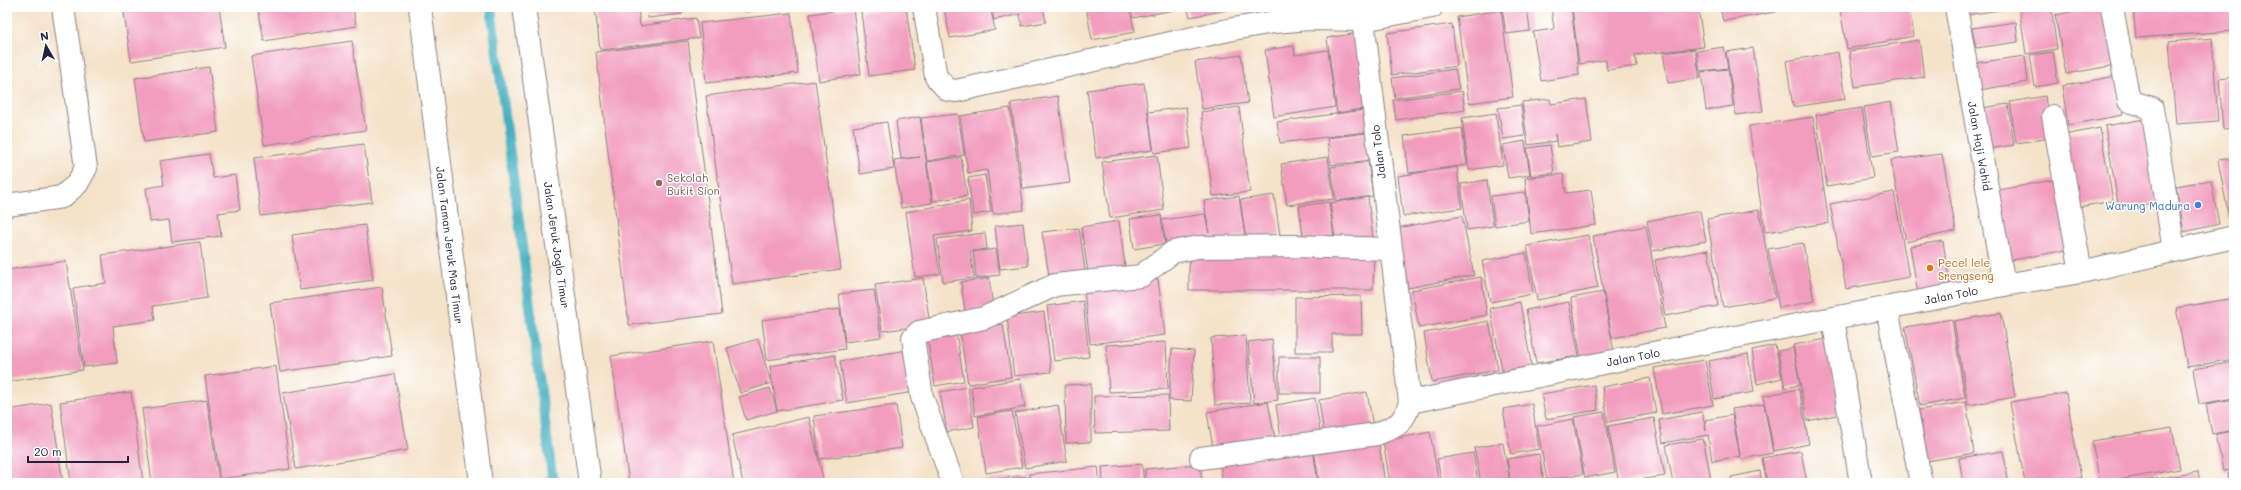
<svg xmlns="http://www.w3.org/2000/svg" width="2241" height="490" font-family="Mali,sans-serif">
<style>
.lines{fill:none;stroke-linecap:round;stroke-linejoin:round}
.stream{stroke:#41afbf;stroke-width:10}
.building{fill:#f29dbe}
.minor-casing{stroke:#8b8282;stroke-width:24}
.minor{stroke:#fff;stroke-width:22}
.education-dot{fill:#8d6e63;stroke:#fff;stroke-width:1.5}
.shop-dot{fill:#3f7fe0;stroke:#fff;stroke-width:1.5}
.food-dot{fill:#e8710a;stroke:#fff;stroke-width:1.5}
.labels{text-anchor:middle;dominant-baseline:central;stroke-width:3;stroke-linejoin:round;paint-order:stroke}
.street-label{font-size:11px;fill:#22223b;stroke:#fff}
.education-label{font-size:11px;fill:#785e54;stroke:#fff;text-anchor:start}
.shop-label{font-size:11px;fill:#366cbe;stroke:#fff;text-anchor:end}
.food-label{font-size:11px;fill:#c56008;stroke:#fff;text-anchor:start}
</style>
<rect width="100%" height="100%" fill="#fff"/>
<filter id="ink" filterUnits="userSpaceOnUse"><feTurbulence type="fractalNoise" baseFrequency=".025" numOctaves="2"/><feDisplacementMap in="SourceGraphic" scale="8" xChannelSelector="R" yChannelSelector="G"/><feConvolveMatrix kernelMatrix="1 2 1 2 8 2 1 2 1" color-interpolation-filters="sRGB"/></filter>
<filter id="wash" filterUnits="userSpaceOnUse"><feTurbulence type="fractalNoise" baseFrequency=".012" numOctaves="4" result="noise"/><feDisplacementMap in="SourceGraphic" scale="16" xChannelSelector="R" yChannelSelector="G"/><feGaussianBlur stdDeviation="0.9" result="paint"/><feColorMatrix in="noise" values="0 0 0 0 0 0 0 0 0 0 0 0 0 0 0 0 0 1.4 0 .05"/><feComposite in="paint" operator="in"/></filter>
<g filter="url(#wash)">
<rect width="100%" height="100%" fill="#f4e2c9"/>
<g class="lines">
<polyline class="stream" points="491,7 553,483"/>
</g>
<g id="blocks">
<g class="building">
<polygon points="123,7 219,7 225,47 131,61"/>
<polygon points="258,7 353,7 356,26 264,41"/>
<polygon points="595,7 638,7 640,26 696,18 699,38 600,50"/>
<polygon points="647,7 682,7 682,14 648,18"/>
<polygon points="744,7 766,7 766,8 745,12"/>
<polygon points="895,7 906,7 915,70 869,76 861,12"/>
<polygon points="944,7 990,7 995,30 950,38"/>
<polygon points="992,7 1043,7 1046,22 1022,26 1020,14 994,20"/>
<polygon points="1086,7 1129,7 1135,32 1092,40"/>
<polygon points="1131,7 1183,7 1184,8 1133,18"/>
<polygon points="1187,7 1227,7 1228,10 1190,17"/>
<polygon points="1502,7 1527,7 1530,31 1506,34"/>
<polygon points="1551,7 1571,7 1579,75 1541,81 1533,32 1554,29"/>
<polygon points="1572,7 1698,7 1704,47 1635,55 1637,66 1607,70 1606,60 1579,64"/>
<polygon points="1720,7 1775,7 1776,12 1723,21"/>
<polygon points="1860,7 1909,7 1914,36 1847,49 1840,10"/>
<polygon points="1966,7 2012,7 2013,8 1967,15"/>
<polygon points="2019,7 2051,7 2057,49 2026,54"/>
<polygon points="2098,7 2106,7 2116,65 2066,74 2055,15"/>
<polygon points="2133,7 2233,7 2234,31 2136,38"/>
<polygon points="853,8 861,74 819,81 810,14"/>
<polygon points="1501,10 1513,97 1469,103 1457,17"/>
<polygon points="791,13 798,73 706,83 700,23"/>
<polygon points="2016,22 2018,42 1976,48 1972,28"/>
<polygon points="1452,24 1457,66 1392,75 1387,33"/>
<polygon points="1359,33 1369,108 1337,113 1327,38"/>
<polygon points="2212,38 2218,121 2176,124 2169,42"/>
<polygon points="1919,40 1924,77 1855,87 1849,51"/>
<polygon points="352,41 366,130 264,145 251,56"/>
<polygon points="688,41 722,314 629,325 596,52"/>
<polygon points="1294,46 1295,55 1328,50 1335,107 1274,117 1265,50"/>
<polygon points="1724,47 1728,68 1700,71 1697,51"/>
<polygon points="1753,48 1763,111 1736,115 1726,52"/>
<polygon points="1695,49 1700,78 1668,83 1663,53"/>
<polygon points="1838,52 1845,99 1793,107 1786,61"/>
<polygon points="2053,52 2058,83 2035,87 2030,55"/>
<polygon points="1241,55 1248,103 1202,109 1195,62"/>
<polygon points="2025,56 2028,82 1979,90 1975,63"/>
<polygon points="209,67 218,132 144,142 135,78"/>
<polygon points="1455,69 1459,89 1395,98 1392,78"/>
<polygon points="1728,69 1733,106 1706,110 1701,72"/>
<polygon points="2116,76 2123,115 2068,125 2062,86"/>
<polygon points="2234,77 2234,128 2223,129 2219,79"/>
<polygon points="815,81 841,269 732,284 706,96"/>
<polygon points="1144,83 1153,150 1096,158 1087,90"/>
<polygon points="1462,91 1465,110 1396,120 1393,100"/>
<polygon points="1058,96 1070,183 1023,189 1011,103"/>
<polygon points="2045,96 2051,138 2016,143 2010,102"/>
<polygon points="1550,99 1551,104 1586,99 1592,142 1557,147 1555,134 1556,141 1528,145 1522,102"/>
<polygon points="1891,102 1899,152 1872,156 1864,107"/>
<polygon points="2008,104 2014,145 1988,149 1982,108"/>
<polygon points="1521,105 1525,136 1503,139 1498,108"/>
<polygon points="1186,107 1191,148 1154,153 1148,112"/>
<polygon points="1239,107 1250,192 1213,196 1201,112"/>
<polygon points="1010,108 1024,210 993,214 987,170 968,173 960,116"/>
<polygon points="1862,108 1873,178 1827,186 1816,115"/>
<polygon points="1370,109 1373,131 1280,143 1277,122"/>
<polygon points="1496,113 1503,165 1469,170 1462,118"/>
<polygon points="958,114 964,155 927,161 921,118"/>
<polygon points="920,117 932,203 901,208 894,160 920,157 901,159 896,121"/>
<polygon points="1813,117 1829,223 1765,232 1749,126"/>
<polygon points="2145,119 2160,202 2119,209 2105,126"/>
<polygon points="887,122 894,169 860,174 853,127"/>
<polygon points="1462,128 1467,165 1409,173 1404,136"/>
<polygon points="2100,128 2113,201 2078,207 2064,135"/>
<polygon points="1366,133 1370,160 1331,165 1327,138"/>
<polygon points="1525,141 1530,175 1508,178 1503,145"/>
<polygon points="364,144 372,202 261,216 254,158"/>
<polygon points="1550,145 1554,173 1531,176 1527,148"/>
<polygon points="209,154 213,178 235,175 240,210 218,213 221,236 172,242 169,220 150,222 146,188 164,185 160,161"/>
<polygon points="1942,154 1956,231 1906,242 1891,160"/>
<polygon points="1157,155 1164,210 1110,218 1102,162"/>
<polygon points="961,157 967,196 933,201 927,162"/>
<polygon points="1328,157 1334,199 1287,205 1281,164"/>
<polygon points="2234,158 2234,217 2229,218 2218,160"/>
<polygon points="1368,162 1373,196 1336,201 1331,167"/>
<polygon points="1457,167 1462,208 1403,216 1398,176"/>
<polygon points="1563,174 1566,193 1591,190 1596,225 1531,234 1525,178"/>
<polygon points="985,175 991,212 973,215 968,178"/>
<polygon points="2058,179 2072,249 2007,261 1994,191"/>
<polygon points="1487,180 1493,226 1467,230 1461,184"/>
<polygon points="2211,180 2219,224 2184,232 2176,186"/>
<polygon points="1525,192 1529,221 1495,226 1491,196"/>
<polygon points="1894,192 1909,277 1846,289 1830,204"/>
<polygon points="1274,195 1280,235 1246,240 1240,200"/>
<polygon points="1239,196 1245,235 1167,249 1162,220 1205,214 1209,233 1204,201"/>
<polygon points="1368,197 1373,239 1336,244 1330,203"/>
<polygon points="969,200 972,231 934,236 940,274 915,277 906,212"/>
<polygon points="1329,202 1334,239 1304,243 1299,206"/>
<polygon points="1759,210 1775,298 1723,307 1707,219"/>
<polygon points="1700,211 1706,241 1653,251 1647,221"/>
<polygon points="1161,215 1165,244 1134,249 1130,219"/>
<polygon points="1462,216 1474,275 1408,288 1397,228"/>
<polygon points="1119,221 1126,274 1089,279 1081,227"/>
<polygon points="1023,223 1028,266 1000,269 995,226"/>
<polygon points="365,225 373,280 300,290 292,235"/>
<polygon points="1646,226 1665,328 1612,338 1593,236"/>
<polygon points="1079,228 1086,277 1050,282 1042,232"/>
<polygon points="985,233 987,249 970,251 974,278 943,282 937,239"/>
<polygon points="1588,235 1598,288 1537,300 1527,246"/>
<polygon points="1943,241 1951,290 1918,295 1910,246"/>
<polygon points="200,242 207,298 153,306 155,320 113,326 117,363 84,367 73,288 106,283 102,255"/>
<polygon points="1803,243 1814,301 1779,308 1768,249"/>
<polygon points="996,249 1000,275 976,278 973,252"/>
<polygon points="1189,250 1374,251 1373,290 1189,290"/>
<polygon points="1708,250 1718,306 1665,316 1655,260"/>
<polygon points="1526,253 1533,294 1490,302 1482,261"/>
<polygon points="66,261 83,370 7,382 7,270"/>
<polygon points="1481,277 1487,315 1419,328 1412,290"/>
<polygon points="923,278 930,325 882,331 875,285"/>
<polygon points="989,278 993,307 965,311 961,282"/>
<polygon points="1158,279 1165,335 1090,344 1084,290 1117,284"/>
<polygon points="382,287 392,356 280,372 270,303"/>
<polygon points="874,290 881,337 845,342 839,294"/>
<polygon points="1603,292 1614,353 1581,359 1571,298"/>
<polygon points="1361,296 1362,334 1332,334 1332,352 1295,352 1295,297"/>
<polygon points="2234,298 2234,359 2187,367 2176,308"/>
<polygon points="1083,301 1089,357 1054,361 1047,306"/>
<polygon points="1520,302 1532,369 1503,374 1490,308"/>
<polygon points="1569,302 1579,356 1536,363 1526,310"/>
<polygon points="840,309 845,349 767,360 762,320"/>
<polygon points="1044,312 1051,372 1014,376 1007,317"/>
<polygon points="2001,313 2015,397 1968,405 1954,321"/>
<polygon points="1952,319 1965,398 1920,406 1905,327"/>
<polygon points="1489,321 1498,370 1432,382 1424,333"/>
<polygon points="1003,324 1011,377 968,384 960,331"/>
<polygon points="956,332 964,381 935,386 927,336"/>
<polygon points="1246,336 1250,403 1215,405 1211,338"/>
<polygon points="758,339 771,383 740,393 727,348"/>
<polygon points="1272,339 1278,400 1254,403 1248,342"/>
<polygon points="1827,339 1841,414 1807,421 1793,345"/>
<polygon points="713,341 734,483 629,483 611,356"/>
<polygon points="1166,342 1168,389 1109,392 1106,345"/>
<polygon points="1775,345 1782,378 1757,384 1752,350"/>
<polygon points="1793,348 1800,385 1785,388 1778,351"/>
<polygon points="1172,349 1194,351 1191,401 1169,400"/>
<polygon points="907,350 914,392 847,403 840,361"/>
<polygon points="1748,354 1754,392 1714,399 1708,361"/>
<polygon points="835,355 843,400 777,411 770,366"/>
<rect x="1279" y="357" width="41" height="36"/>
<polygon points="1705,360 1713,405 1662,414 1654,368"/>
<polygon points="2234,362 2234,398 2199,404 2193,369"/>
<polygon points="276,366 290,469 220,479 205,376"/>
<polygon points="395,374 408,450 296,469 283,393"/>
<polygon points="1650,378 1656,413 1608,422 1602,387"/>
<polygon points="1020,379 1025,407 975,416 971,387"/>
<polygon points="1091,384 1091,442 1066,443 1065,385"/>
<polygon points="1594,385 1598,410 1546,419 1541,394"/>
<polygon points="968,387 974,427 947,432 940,392"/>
<polygon points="770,388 777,411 746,420 739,397"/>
<polygon points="1799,389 1809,444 1774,451 1763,396"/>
<polygon points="131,392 143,483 71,483 60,402"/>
<polygon points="1367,392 1373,427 1324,435 1319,400"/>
<polygon points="2066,393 2081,478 2051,483 2025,483 2010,402"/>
<polygon points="1168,395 1169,431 1095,433 1094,396"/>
<polygon points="1315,398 1321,437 1282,444 1276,405"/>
<polygon points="2234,399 2234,430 2212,434 2206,404"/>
<polygon points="207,400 219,483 152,483 142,409"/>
<polygon points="1268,402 1276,444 1214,454 1207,412"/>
<polygon points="1966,402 1974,453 1928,461 1919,410"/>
<polygon points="51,403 63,483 7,483 7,410"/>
<polygon points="1532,404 1539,449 1511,454 1503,409"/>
<polygon points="1764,404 1773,453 1741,459 1732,409"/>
<polygon points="896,405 902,448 819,459 814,416"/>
<polygon points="1058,405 1067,461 1025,468 1015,413"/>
<polygon points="1012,411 1022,467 986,473 978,417"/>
<polygon points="1604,412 1615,472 1585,478 1574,417"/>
<polygon points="1702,412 1706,431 1705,420 1732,415 1740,456 1712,461 1708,435 1663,443 1659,420"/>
<polygon points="809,417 824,483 743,483 732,435"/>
<polygon points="1654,418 1665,476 1619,483 1608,426"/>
<polygon points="1573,419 1583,474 1547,480 1537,426"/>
<polygon points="2172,428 2180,469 2100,483 2092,441"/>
<polygon points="2234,431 2234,469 2223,471 2216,434"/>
<polygon points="1430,432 1439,483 1390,483 1383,441"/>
<polygon points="1378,438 1385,483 1319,483 1314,449"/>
<polygon points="1703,439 1711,479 1691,483 1673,483 1666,445"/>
<polygon points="1503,443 1510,483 1481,483 1474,448"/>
<polygon points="1313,449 1318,483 1223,483 1220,464"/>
<polygon points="1801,451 1807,483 1767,483 1762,458"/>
<polygon points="2003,451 2009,483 1963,483 1959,458"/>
<polygon points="1473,453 1478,483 1442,483 1437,459"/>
<polygon points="1539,454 1544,483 1511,483 1507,459"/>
<polygon points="1142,464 1144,483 1103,483 1102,467"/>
<polygon points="1200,464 1202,483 1146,483 1145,469"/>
<polygon points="1098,467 1100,483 1030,483 1029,474"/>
<polygon points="1760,471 1762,483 1732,483 1731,477"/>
<polygon points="2198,472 2200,483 2139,483 2139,482"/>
<polygon points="2234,472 2234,483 2230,483 2228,473"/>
<polygon points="1026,476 1027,483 976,483 976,481"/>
<polygon points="2128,479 2129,483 2109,483 2109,482"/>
<polygon points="1852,480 1853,483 1839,483 1839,482"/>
</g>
</g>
</g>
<g filter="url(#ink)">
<use href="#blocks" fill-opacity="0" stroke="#8b8282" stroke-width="1"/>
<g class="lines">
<defs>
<g id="minor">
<polyline points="420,7 481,483"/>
<polyline points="524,7 590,483"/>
<polyline points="924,7 936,77 948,90 956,91 1233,29 1274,22 1309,19 1363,20 1432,7"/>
<polyline points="1956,7 2004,285"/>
<polyline points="2112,7 2129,101 2152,108 2174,251"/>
<polyline points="2053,116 2081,272"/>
<polyline points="7,205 62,197 77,184 86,168 63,7"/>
<polyline points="1887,308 1921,483"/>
<polyline points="1833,319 1861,483"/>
<polyline points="1410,402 1663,351 2004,285 2081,272 2234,237"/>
<path d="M1201,458L1377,434C1398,425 1403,425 1410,402L1363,20"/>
<polyline points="953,483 922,397 913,338 919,332 984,318 1055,285 1141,276 1173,252 1198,247 1293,246 1390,249"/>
</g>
</defs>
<use href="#minor" class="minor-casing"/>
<use href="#minor" class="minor"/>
</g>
</g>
<circle class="education-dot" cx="659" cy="183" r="4"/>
<circle class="shop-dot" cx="2198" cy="205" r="4"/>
<circle class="food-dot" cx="1930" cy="268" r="4"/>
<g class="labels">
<g class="street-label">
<text transform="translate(1980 146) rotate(80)">Jalan Haji Wahid</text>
<text transform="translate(1378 152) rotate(-97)">Jalan Tolo</text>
<text transform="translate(450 245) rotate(83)">Jalan Taman Jeruk Mas Timur</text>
<text transform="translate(557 245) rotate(82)">Jalan Jeruk Joglo Timur</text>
<text transform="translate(1951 295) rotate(-11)">Jalan Tolo</text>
<text transform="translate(1633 357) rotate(-11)">Jalan Tolo</text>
</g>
<g class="education-label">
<text x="667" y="177">Sekolah<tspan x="667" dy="13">Bukit Sion</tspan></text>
</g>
<g class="shop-label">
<text x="2190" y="205">Warung Madura</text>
</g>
<g class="food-label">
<text x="1938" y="262">Pecel lele<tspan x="1938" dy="13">Srengseng</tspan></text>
</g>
</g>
<rect width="2241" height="490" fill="none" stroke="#fff" stroke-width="24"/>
<g transform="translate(46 46) rotate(351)" stroke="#ffffff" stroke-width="3" paint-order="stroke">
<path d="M0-3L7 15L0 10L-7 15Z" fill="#22223b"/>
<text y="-6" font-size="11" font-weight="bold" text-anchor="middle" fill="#22223b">N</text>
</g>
<path d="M28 456v6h100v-6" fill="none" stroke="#22223b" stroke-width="2"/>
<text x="34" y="456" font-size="12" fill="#22223b" stroke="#ffffff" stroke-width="3" paint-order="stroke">20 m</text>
</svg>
